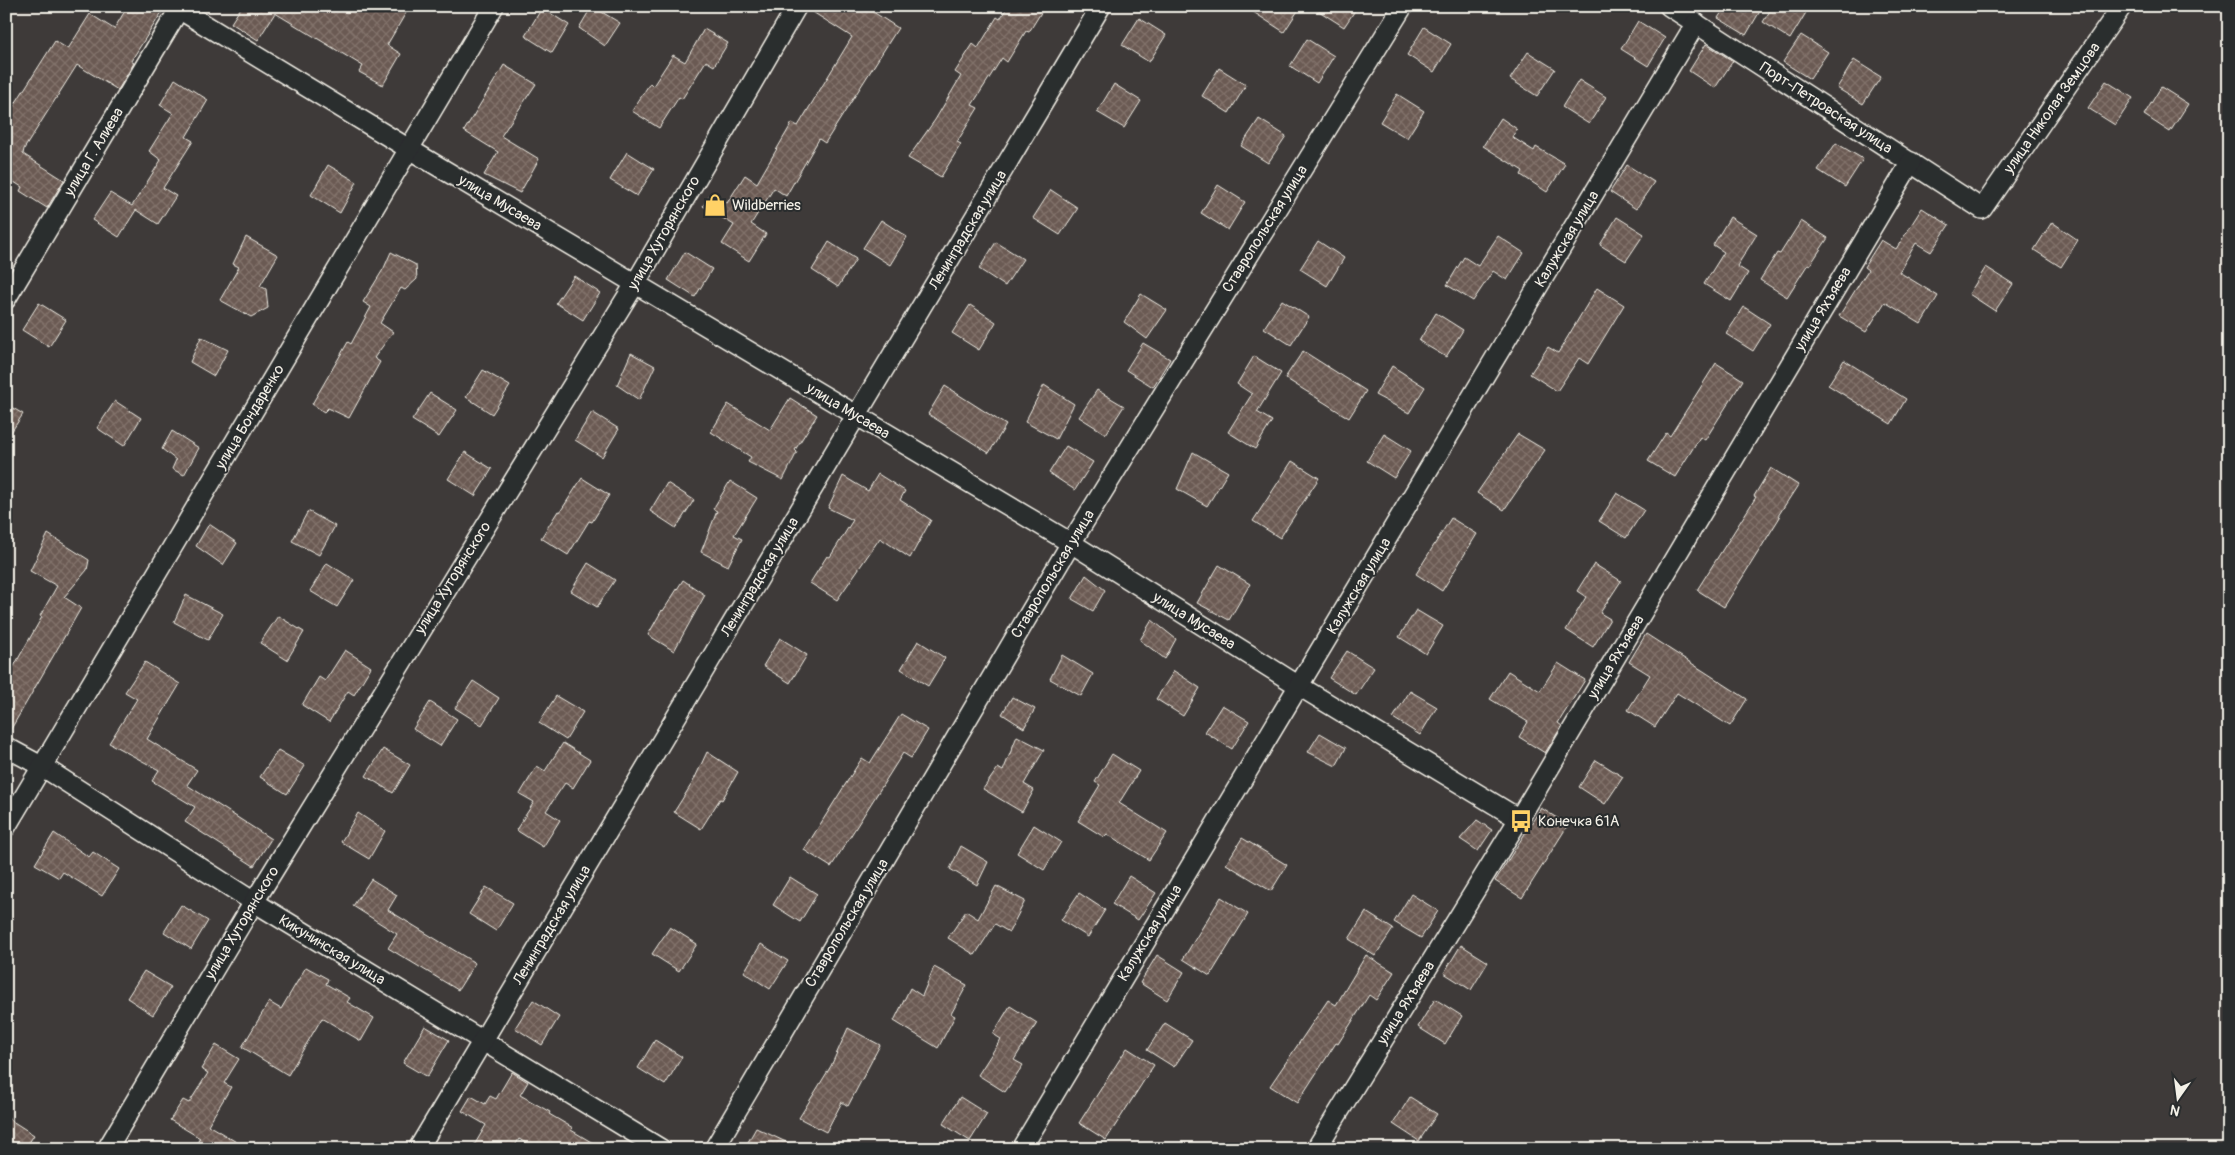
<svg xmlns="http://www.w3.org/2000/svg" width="2235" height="1155" font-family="Pangolin,sans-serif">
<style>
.building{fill:url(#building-cross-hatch);stroke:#f4f1e8}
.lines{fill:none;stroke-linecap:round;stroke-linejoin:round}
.minor-casing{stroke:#f4f1e8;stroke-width:22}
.minor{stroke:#2a2d2e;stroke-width:19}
.labels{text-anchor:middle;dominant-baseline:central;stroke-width:4;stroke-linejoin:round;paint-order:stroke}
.street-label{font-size:15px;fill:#f4f1e8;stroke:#2a2d2e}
.poi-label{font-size:15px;fill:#f4f1e8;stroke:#2a2d2e;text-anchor:start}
</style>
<defs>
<pattern id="building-cross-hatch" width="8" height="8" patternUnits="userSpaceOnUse" patternTransform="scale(1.25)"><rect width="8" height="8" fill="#6b5a52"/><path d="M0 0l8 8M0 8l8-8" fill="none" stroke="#81726b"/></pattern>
</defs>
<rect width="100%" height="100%" fill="#3e3a39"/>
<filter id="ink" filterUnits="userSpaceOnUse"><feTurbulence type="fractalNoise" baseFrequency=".02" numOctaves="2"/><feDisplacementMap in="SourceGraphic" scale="10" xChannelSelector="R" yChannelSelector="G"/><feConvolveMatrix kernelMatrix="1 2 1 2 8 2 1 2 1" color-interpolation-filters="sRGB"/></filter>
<g filter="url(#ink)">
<g class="building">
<polygon points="128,6 153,6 162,12 131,61 134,63 118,90 77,65 24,149 23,154 64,180 47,208 20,191 22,187 6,177 6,118 55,41 68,49 90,14 114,29"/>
<polygon points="242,6 410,6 387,45 401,54 383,85 359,72 363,66 275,13 258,40 231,23"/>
<polygon points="592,6 620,23 605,46 579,28"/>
<polygon points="808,6 864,6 898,28 825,143 819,139 786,196 774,188 751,224 766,234 749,261 722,244 734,225 703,206 711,193 727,203 745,175 757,183 792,123 798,126 852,37 808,9"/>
<polygon points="1008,6 1045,6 1029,32 1026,31 1007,62 1002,58 972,105 978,108 957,142 961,144 941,177 908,158 935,120 961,76 955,72 973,44 978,48 997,17 1000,19"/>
<polygon points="1244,6 1301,6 1284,32"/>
<polygon points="1311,6 1358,6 1344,27"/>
<polygon points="1726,6 1763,6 1746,35 1718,18"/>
<polygon points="1773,6 1799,6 1807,11 1790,39 1763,22"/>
<polygon points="542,8 569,25 552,53 525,36"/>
<polygon points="1139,18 1166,35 1149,62 1122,45"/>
<polygon points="1638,21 1665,38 1648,66 1621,49"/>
<polygon points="1424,27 1451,44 1434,72 1407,55"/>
<polygon points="704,29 728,43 714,66 706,61 682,99 679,97 659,128 632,111 650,83 653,86 673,55 685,62"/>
<polygon points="1801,35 1828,52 1810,79 1783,62"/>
<polygon points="1307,39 1334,56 1317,83 1290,66"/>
<polygon points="1706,44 1733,61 1715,88 1689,71"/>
<polygon points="1528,52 1555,69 1537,96 1510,79"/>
<polygon points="1854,60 1881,77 1863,104 1837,88"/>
<polygon points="504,65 536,84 501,136 539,159 520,193 484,175 498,152 464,131"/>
<polygon points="1219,68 1246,85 1229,113 1202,96"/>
<polygon points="175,79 208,100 186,137 193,141 163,188 176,196 158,224 136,210 119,237 92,220 110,193 132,206 161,160 149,151 173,113 160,105"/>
<polygon points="1579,80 1606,97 1589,124 1562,107"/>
<polygon points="2106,81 2133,98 2115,125 2088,108"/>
<polygon points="1114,84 1141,101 1124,128 1097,112"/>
<polygon points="2161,87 2188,104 2170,132 2144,115"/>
<polygon points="1397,94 1424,111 1407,138 1380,122"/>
<polygon points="1501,118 1517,129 1512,137 1534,151 1536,147 1565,164 1547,192 1521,175 1523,171 1483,146"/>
<polygon points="1259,119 1286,136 1268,163 1241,146"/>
<polygon points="1836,143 1863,159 1845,187 1818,170"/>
<polygon points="627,152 654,169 637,196 610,180"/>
<polygon points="328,165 357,182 340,213 311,195"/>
<polygon points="1627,165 1654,182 1636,209 1610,192"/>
<polygon points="1218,185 1245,202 1228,230 1201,213"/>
<polygon points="1051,190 1078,208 1060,235 1033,218"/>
<polygon points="1922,208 1949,225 1931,252 1916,243 1899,272 1938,296 1921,324 1885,302 1866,332 1839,316 1868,270 1864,267 1881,240 1896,249"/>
<polygon points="1617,217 1644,234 1626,261 1600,245"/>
<polygon points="1730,217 1757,234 1737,266 1748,273 1731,301 1704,284 1724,252 1713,245"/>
<polygon points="881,220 907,237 890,265 863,248"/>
<polygon points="1801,221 1828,238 1810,265 1808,264 1787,297 1760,280 1777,253 1780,254"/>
<polygon points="2052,222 2078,240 2061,267 2034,250"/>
<polygon points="1498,236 1524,253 1507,280 1493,271 1473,301 1447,285 1464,257 1478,266"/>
<polygon points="246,237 278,255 260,286 266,289 268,308 251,317 220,300 239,267 233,264"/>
<polygon points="1318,241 1344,258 1327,286 1300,269"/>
<polygon points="829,242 856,259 838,287 812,270"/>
<polygon points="996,242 1023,259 1005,286 979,269"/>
<polygon points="391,252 416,265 417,279 405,290 401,288 380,323 393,332 374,358 380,362 349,418 328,408 324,412 312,404 348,342 351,344 371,307 363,302 384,268"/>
<polygon points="685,252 712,269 695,297 668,280"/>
<polygon points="1986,267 2013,284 1995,311 1969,294"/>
<polygon points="574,276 600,293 583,320 556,303"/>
<polygon points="1597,288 1624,305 1588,364 1579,358 1557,391 1530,374 1548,347 1558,353"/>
<polygon points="1141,294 1167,310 1147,339 1124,322"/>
<polygon points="1282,300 1309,317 1291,345 1264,328"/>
<polygon points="39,303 66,320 49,347 22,330"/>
<polygon points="970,305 996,322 979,350 952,333"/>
<polygon points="1744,307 1770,324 1753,351 1726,334"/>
<polygon points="1436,313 1463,330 1446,357 1419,341"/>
<polygon points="201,337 228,350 214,376 190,362"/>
<polygon points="1143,343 1170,359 1153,387 1126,370"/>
<polygon points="1303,351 1366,391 1349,418 1285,378"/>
<polygon points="631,353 655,366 639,400 617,385"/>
<polygon points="1254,356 1281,373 1257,412 1272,421 1255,449 1228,432 1252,394 1237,384"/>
<polygon points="1844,360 1906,399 1891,424 1828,385"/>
<polygon points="1716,363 1743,380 1705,440 1700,437 1675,477 1648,461 1666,433 1670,436"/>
<polygon points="1392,366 1425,387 1409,413 1375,395"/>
<polygon points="483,370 510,386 492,414 466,397"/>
<polygon points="1044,385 1074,404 1056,439 1025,422"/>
<polygon points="945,386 1006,425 989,453 928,414"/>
<polygon points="1097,390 1124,406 1106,434 1079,417"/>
<polygon points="430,393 457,410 439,437 412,420"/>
<polygon points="790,398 817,415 795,450 797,452 783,480 748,462 751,457 711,432 728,404 770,430"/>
<polygon points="115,401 141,418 124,446 97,428"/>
<polygon points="6,404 23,414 6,440"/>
<polygon points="592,412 619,429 602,457 575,440"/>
<polygon points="172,431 199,448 184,475 172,469 176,460 162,449"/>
<polygon points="1384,434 1411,451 1394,478 1367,461"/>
<polygon points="1518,434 1545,450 1504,510 1477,493"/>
<polygon points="1066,446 1093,462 1075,490 1049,473"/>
<polygon points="465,452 492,469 475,496 448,479"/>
<polygon points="1193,452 1228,472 1207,506 1177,489"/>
<polygon points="1292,461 1319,478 1280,538 1253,521"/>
<polygon points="1771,468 1798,485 1778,516 1780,517 1724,607 1697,590 1756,497 1754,496"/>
<polygon points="878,474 905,491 900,500 931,520 910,558 880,538 837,600 810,583 827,556 830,557 853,520 828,508 843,476 868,491"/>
<polygon points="582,478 609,495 592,522 589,521 568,555 541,538 558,511 560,512"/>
<polygon points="730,481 757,498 734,535 742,539 728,566 701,552 717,511 713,509"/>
<polygon points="667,483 694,500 676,528 650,511"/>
<polygon points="1617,493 1644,510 1626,538 1599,521"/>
<polygon points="308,511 335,526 319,555 292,541"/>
<polygon points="1451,518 1477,534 1442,591 1416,574"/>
<polygon points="209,524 237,543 223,565 196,546"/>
<polygon points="48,534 89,560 87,570 64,597 81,608 7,736 6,680 42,617 40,616 57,586 30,571"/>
<polygon points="327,563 354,580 337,607 310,591"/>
<polygon points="588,563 615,580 597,607 571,591"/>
<polygon points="1594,564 1621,581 1600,613 1610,619 1593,647 1566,630 1586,597 1577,591"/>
<polygon points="1219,565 1250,584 1229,620 1197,603"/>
<polygon points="1086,575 1105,590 1093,611 1072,599"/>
<polygon points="683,580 705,595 674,651 648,635 662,610 663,611"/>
<polygon points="186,595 223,614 208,640 174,622"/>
<polygon points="1416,610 1443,626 1426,654 1399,637"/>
<polygon points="278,616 304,632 287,660 260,643"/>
<polygon points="1152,620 1176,639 1165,659 1140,640"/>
<polygon points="1646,634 1747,699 1730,726 1677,693 1655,727 1628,710 1650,675 1629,662"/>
<polygon points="780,638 807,655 790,683 763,666"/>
<polygon points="918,641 945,658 928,686 901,669"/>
<polygon points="345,650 371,667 354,695 348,691 329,722 302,705 319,677 325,681"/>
<polygon points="1347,651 1374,668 1356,695 1329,678"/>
<polygon points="1062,655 1093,674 1081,696 1050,679"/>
<polygon points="145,662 180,684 147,739 197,770 187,785 271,839 254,866 185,822 195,807 152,781 159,770 109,743 137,699 125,692"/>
<polygon points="1558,663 1585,680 1558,723 1562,726 1545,753 1519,737 1528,722 1490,699 1508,671 1540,691"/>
<polygon points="1174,671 1200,688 1183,716 1156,699"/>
<polygon points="473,681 499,698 482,725 455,708"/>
<polygon points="1410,691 1437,707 1420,735 1393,718"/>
<polygon points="556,696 583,712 566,740 539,723"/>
<polygon points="1012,697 1035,709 1024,728 1002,714"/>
<polygon points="430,702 457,719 440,746 413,729"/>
<polygon points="1222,705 1249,721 1232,749 1205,732"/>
<polygon points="901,714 928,730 911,758 903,753 831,867 804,850 862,758 870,763"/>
<polygon points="1320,733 1346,748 1336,766 1308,752"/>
<polygon points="1017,736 1044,750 1024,784 1034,790 1022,812 983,789 998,768 1003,771"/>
<polygon points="563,743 590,760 573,788 565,783 546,811 560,820 543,847 516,830 534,802 520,794 537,766 545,771"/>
<polygon points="383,749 410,765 393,793 366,776"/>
<polygon points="278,750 305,766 287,794 260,777"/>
<polygon points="707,752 738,772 722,800 720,799 701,829 674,812 693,782"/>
<polygon points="1112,754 1139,771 1119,803 1167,833 1149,860 1107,834 1104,837 1078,821 1100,785 1095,782"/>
<polygon points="1596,760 1623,777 1605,804 1579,787"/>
<polygon points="1541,808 1568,825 1522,898 1495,881"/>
<polygon points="358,813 385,831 369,859 341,842"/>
<polygon points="1477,820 1492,830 1478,851 1460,839"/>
<polygon points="1034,825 1061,842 1044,870 1017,853"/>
<polygon points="54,833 89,857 93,852 119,869 102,896 63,872 59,878 35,864"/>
<polygon points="1242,838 1287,865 1271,891 1226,864"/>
<polygon points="961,846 988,862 977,885 950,869"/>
<polygon points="1129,876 1156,893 1138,920 1112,904"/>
<polygon points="790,877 817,894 800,922 773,905"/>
<polygon points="371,879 397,895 388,910 475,963 458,990 388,948 397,934 353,906"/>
<polygon points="996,886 1025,901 1009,932 995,924 975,955 948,938 966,911 978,919"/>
<polygon points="486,887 513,903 496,931 469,914"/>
<polygon points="1079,893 1105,910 1088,937 1061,920"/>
<polygon points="1411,894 1438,911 1421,938 1394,922"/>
<polygon points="1221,897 1248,914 1210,976 1183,959"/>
<polygon points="181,905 208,921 191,949 164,932"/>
<polygon points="1366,912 1393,929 1375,956 1349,939"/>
<polygon points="670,927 697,944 679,971 652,954"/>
<polygon points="761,944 788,961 770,989 744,972"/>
<polygon points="1461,945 1488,962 1471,990 1444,973"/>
<polygon points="1157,955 1184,972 1167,1000 1140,983"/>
<polygon points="1366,955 1394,972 1376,1000 1369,995 1338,1044 1336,1043 1297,1103 1270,1086 1328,1000 1336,1005"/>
<polygon points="306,967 328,979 326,984 350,998 347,1002 374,1018 361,1041 322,1018 288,1075 242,1047 269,1002 281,1009"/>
<polygon points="934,967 967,985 951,1014 955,1016 938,1048 894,1021 910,988 922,996"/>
<polygon points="144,971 171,987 153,1015 127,998"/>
<polygon points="1435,999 1462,1016 1445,1044 1418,1027"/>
<polygon points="533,1000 559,1017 542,1045 515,1028"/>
<polygon points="1010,1006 1037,1023 1014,1060 1023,1065 1005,1092 978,1075 1001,1039 993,1034"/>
<polygon points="1165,1023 1192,1040 1174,1067 1147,1050"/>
<polygon points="425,1026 449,1040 427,1077 403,1063"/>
<polygon points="848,1028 880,1045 848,1106 842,1102 826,1132 799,1118 831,1066"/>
<polygon points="655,1040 682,1057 665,1085 638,1068"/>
<polygon points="216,1045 239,1059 224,1083 231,1087 208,1125 248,1149 193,1149 200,1138 170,1120 183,1100 189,1103 208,1073 201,1069"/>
<polygon points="1127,1048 1154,1065 1106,1140 1079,1123"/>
<polygon points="512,1072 528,1082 520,1095 550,1112 549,1114 573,1128 571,1130 603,1149 536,1149 519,1139 513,1149 472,1149 486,1125 462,1111 471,1096 485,1104 490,1096 496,1099"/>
<polygon points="960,1097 987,1114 970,1141 943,1124"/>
<polygon points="1410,1097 1437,1114 1419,1141 1393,1124"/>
<polygon points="6,1117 34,1135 25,1149 6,1149"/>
<polygon points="756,1128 801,1149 744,1149"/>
</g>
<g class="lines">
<defs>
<g id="minor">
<polyline points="174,6 409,149 1071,543 1299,686 1519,819"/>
<polyline points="1669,6 1982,209 2122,6"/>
<polyline points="6,299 181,6"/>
<polyline points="6,747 43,767 254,902 661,1149"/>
<polyline points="6,827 494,6"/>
<polyline points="107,1149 254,902 635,284 797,6"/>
<polyline points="418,1149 1101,6"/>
<polyline points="714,1149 1071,543 1403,6"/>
<polyline points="1021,1149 1696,23"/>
<polyline points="1316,1149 1519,819 1911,162"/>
</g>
</defs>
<use href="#minor" class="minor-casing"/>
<use href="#minor" class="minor"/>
</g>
</g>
<defs>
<symbol id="shop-bare" viewBox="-9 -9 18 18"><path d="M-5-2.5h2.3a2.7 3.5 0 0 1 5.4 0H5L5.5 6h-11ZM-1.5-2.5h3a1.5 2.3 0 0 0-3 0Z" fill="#ffd166" stroke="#2a2d2e" stroke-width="2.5" paint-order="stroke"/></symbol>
<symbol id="bus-bare" viewBox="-9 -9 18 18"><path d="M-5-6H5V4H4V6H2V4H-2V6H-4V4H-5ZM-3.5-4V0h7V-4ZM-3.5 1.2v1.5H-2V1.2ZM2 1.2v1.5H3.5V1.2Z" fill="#ffd166" stroke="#2a2d2e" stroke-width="2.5" paint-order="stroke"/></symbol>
</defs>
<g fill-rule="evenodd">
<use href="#shop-bare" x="699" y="189" width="32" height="32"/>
<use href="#bus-bare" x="1505" y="805" width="32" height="32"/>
</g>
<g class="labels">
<g class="street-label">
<text transform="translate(1826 108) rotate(33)">Порт-Петровская улица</text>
<text transform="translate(2052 108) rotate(-55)">улица Николая Земцова</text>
<text transform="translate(94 152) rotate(-59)">улица Г. Алиева</text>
<text transform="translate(500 203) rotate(31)">улица Мусаева</text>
<text transform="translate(1265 229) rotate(-58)">Ставропольская улица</text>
<text transform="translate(968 230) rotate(-59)">Ленинградская улица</text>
<text transform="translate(664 233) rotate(-60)">улица Хуторянского</text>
<text transform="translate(1567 239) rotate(-59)">Калужская улица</text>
<text transform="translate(1823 309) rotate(-59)">улица Яхъяева</text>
<text transform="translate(848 411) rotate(31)">улица Мусаева</text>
<text transform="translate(250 417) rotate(-59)">улица Бондаренко</text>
<text transform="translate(1053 574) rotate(-59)">Ставропольская улица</text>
<text transform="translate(760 577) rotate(-59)">Ленинградская улица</text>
<text transform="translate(453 578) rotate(-58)">улица Хуторянского</text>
<text transform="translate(1359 586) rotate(-59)">Калужская улица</text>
<text transform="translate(1194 621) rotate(32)">улица Мусаева</text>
<text transform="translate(1616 657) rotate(-59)">улица Яхъяева</text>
<text transform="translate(242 923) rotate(-59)">улица Хуторянского</text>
<text transform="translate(847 923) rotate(-59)">Ставропольская улица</text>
<text transform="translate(552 925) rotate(-59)">Ленинградская улица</text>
<text transform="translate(1150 933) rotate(-59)">Калужская улица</text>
<text transform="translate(332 950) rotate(31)">Кикунинская улица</text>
<text transform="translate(1406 1003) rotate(-58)">улица Яхъяева</text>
</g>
<g class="poi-label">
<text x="732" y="205">Wildberries</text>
<text x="1538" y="821">Конечка 61А</text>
</g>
</g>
<rect width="2235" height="1155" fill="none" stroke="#2a2d2e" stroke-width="25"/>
<rect x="12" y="12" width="2210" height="1130" fill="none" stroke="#f4f1e8" stroke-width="2" filter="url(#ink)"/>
<g transform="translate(2178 1098) rotate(194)" stroke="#2a2d2e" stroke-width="4" paint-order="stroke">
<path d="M0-4L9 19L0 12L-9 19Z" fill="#f4f1e8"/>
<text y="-8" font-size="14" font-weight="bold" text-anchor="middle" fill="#f4f1e8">N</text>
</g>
</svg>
